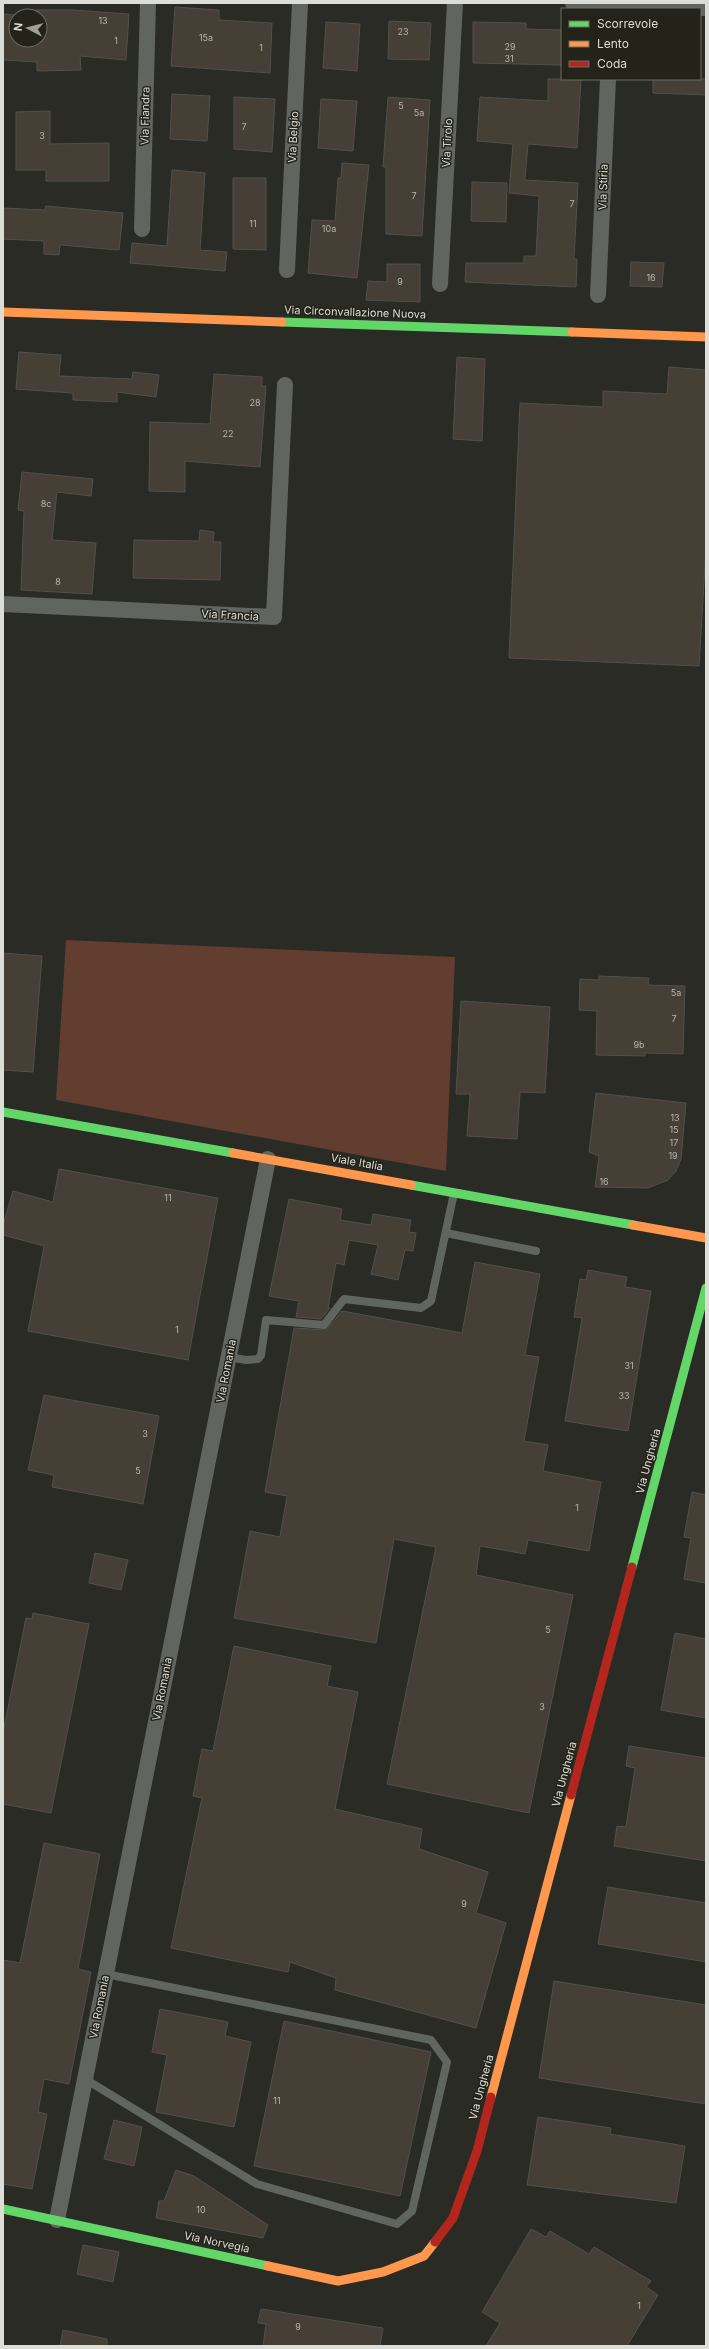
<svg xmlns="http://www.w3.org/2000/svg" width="709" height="2349" font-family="Inter,sans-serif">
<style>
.green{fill:#623e30}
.building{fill:#453f35;stroke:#51504c}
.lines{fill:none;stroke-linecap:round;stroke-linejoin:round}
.lane{stroke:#616560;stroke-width:8}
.street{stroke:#616560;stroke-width:16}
.fast{stroke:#63d668;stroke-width:9}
.slow{stroke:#ff974d;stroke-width:9}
.jam{stroke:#b3261e;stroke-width:9}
.labels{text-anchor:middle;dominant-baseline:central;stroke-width:3;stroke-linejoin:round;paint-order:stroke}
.number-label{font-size:9px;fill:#b7b6ae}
.street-label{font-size:11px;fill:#ddddd7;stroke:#23231a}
</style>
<rect width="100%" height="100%" fill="#2b2b26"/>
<polygon class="green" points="66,940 455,957 446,1171 56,1100"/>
<g class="building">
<polygon points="175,7 219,10 219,20 272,23 270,73 171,66"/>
<polygon points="36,10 73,10 129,14 126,60 80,56 81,70 37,71 37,62 3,60 3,14 29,16 16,16 16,40 40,40 40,16 36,16"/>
<polygon points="389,21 431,23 429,60 388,59"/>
<polygon points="326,22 360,24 357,71 323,68"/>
<polygon points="473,22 526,23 526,29 562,30 562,65 473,63"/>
<polygon points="548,79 581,79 577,148 528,144 525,180 578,183 574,259 577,259 576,287 465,282 466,263 524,263 524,256 536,256 539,196 509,193 513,144 477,141 480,97 548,101"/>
<polygon points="653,79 706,79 706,95 653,93"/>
<polygon points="172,94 210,96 207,141 170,139"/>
<polygon points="234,97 275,99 272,152 234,149"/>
<polygon points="388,97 430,100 422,236 386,234 386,167 383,167"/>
<polygon points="321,99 357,101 353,151 318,148"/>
<polygon points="50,111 50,144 109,143 109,181 46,181 46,170 16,170 16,112"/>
<polygon points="342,163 369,165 357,278 308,273 312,220 335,221 338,178 341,178"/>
<polygon points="172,170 205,173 200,250 227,252 225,271 130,263 132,243 167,246"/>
<polygon points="233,178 266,178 266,250 233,249"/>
<polygon points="472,182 507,183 506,222 471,221"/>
<polygon points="46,206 123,213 119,250 60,245 59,255 44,254 44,241 3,239 3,208 45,210"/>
<polygon points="631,262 664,263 662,287 630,286"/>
<polygon points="387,264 420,264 420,302 366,300 368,281 387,282"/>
<polygon points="19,352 61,355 59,376 132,379 133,372 159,375 156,397 117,392 117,402 73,400 73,393 16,389"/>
<polygon points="457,357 485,359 482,441 453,439"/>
<polygon points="669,367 706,370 706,548 699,666 509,658 520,403 603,407 603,391 667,394"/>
<polygon points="214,374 262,377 262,386 266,386 260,467 185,461 185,492 149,491 150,422 210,424"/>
<polygon points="22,472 93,479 91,496 57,492 52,540 96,543 92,594 21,590 24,511 18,510"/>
<polygon points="200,530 214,532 213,542 221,542 220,580 133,578 134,540 199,541"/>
<polygon points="3,953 42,956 33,1072 3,1070"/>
<polygon points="599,976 649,978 648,985 685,986 683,1054 645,1053 645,1056 596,1055 597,1011 579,1010 580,979 599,980"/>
<polygon points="461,1001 550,1007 545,1093 520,1092 517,1139 467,1136 470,1094 456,1094"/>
<polygon points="596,1093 686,1103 681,1159 676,1171 668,1180 648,1188 595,1187 599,1156 589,1152"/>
<polygon points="59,1169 218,1198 188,1360 28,1331 44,1246 3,1235 3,1225 13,1191 53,1202"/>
<polygon points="289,1199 342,1209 340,1220 371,1225 373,1214 411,1220 409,1232 416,1233 413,1251 405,1250 398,1280 371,1274 378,1245 349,1240 344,1265 336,1263 328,1308 330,1308 321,1319 296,1317 299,1301 269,1296"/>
<polygon points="475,1262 540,1274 525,1355 539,1357 524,1441 548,1445 543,1471 601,1482 589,1551 528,1540 525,1554 480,1546 476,1575 573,1595 529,1813 387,1784 436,1547 394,1539 376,1643 234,1618 250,1531 280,1537 287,1496 265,1492 294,1328 326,1330 342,1311 462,1333"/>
<polygon points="588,1270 627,1277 625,1287 651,1291 628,1431 565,1421 582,1318 574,1317 580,1279 586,1280"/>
<polygon points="44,1395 159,1416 143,1504 52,1487 54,1475 28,1470"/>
<polygon points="692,1492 706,1495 706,1583 684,1579 691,1538 684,1537"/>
<polygon points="95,1553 128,1560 121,1590 89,1583"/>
<polygon points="33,1613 89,1624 51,1813 3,1804 3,1733 26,1618 32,1619"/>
<polygon points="675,1633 706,1639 706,1718 661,1710"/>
<polygon points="234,1646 331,1666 327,1686 358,1692 335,1809 422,1829 419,1849 488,1872 476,1913 506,1923 476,2028 335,1990 336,1978 290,1962 288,1972 171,1948 202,1798 193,1796 202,1749 213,1751"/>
<polygon points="629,1746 706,1758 706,1861 614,1846 617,1826 626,1827 635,1768 626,1766"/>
<polygon points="44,1843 100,1854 78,1969 91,1972 69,2084 44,2079 38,2112 47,2114 32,2189 3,2184 3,1960 20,1963"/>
<polygon points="608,1887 706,1903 706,1962 598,1944"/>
<polygon points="554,1981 706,2005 706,2104 539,2078"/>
<polygon points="160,2009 228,2022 225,2036 251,2042 234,2127 156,2112 167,2055 152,2052"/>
<polygon points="284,2021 431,2052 400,2196 254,2166"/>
<polygon points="538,2117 611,2128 610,2134 685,2146 676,2203 527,2185"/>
<polygon points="114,2120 142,2127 134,2166 104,2159"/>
<polygon points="176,2170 194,2176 268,2225 263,2238 156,2218 159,2201 164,2201"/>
<polygon points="531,2229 546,2237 550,2231 589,2254 594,2247 651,2281 646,2287 658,2295 627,2346 486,2346 500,2323 482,2312"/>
<polygon points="83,2245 119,2252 113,2282 77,2274"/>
<polygon points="261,2309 383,2328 380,2346 263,2346 266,2324 258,2323"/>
<polygon points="63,2330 107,2339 107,2346 60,2346"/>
</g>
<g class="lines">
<g class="lane">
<polyline points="446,1233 536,1251"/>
<polyline points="229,1357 246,1360 258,1359 261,1355 266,1320 324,1325 344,1299 421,1308 431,1301 454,1193"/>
<polyline points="85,2079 257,2184 397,2224 412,2211 447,2062 431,2040 106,1974"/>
</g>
<g class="street">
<polyline points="573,3 706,8"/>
<polyline points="142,229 148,3"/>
<polyline points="287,270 300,3"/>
<polyline points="440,284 455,3"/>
<polyline points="598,295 608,79"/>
<polyline points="3,604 274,617 285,385"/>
<polyline points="57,2220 268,1159"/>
</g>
<g class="fast">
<polyline points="282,322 572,332"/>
<polyline points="3,1112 233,1153"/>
<polyline points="411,1185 633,1225"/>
<polyline points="632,1567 706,1288"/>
<polyline points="3,2209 268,2266"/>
</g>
<g class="slow">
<polyline points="3,312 282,322"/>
<polyline points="572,332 706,337"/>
<polyline points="233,1153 411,1185"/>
<polyline points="633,1225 706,1238"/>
<polyline points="491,2097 571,1795"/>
<polyline points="268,2266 338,2281 383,2272 424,2256 435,2242"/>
</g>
<g class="jam">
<polyline points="571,1795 632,1567"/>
<polyline points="435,2242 453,2218 477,2151 491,2097"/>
</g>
</g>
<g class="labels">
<g class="number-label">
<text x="103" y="20">13</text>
<text x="403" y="31">23</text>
<text x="206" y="37">15a</text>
<text x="116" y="40">1</text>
<text x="510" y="46">29</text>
<text x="261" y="47">1</text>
<text x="509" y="58">31</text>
<text x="401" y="105">5</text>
<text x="419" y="112">5a</text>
<text x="244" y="126">7</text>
<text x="42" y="135">3</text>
<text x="414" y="195">7</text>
<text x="572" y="203">7</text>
<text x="253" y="223">11</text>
<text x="329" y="228">10a</text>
<text x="651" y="277">16</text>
<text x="400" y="281">9</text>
<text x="255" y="402">28</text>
<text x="228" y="433">22</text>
<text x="46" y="503">8c</text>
<text x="58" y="581">8</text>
<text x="676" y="992">5a</text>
<text x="674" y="1018">7</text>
<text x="639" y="1044">9b</text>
<text x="675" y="1117">13</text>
<text x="674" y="1129">15</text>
<text x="674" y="1142">17</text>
<text x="673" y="1155">19</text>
<text x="604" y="1181">16</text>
<text x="168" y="1197">11</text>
<text x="177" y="1329">1</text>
<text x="629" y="1365">31</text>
<text x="624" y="1395">33</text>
<text x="145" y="1433">3</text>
<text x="138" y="1470">5</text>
<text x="577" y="1507">1</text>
<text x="548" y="1629">5</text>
<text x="542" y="1706">3</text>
<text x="464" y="1903">9</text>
<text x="277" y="2100">11</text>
<text x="201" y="2209">10</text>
<text x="639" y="2305">1</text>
<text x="298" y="2326">9</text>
</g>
<g class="street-label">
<text transform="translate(145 116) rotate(-89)">Via Fiandra</text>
<text transform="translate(293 137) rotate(-87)">Via Belgio</text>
<text transform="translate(447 143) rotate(-87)">Via Tirolo</text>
<text transform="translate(603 187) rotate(-88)">Via Stiria</text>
<text transform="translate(355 312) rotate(2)">Via Circonvallazione Nuova</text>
<text transform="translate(230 615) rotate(3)">Via Francia</text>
<text transform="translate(357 1162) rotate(10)">Viale Italia</text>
<text transform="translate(226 1371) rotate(-79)">Via Romania</text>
<text transform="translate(648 1461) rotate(-75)">Via Ungheria</text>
<text transform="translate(162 1689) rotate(-79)">Via Romania</text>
<text transform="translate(564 1774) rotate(-75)">Via Ungheria</text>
<text transform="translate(99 2007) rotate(-79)">Via Romania</text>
<text transform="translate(481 2087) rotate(-75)">Via Ungheria</text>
<text transform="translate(217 2242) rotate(12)">Via Norvegia</text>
</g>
</g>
<rect width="709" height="2349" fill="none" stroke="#ddddd7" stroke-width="8"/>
<rect x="561" y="8" width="140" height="72" fill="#23231a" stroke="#6d6d66"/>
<rect x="569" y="21" width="20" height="6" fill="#63d668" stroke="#6d6d66"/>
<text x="597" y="28" font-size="12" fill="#ddddd7">Scorrevole</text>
<rect x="569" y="41" width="20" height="6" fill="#ff974d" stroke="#6d6d66"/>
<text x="597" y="48" font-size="12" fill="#ddddd7">Lento</text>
<rect x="569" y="61" width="20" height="6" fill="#b3261e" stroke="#6d6d66"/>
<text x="597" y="68" font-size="12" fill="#ddddd7">Coda</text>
<g transform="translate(28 28) rotate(277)"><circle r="19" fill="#23231a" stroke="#6d6d66"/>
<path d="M0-3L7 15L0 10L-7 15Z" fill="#9f9f99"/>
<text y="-6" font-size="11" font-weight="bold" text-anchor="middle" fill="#ddddd7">N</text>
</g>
</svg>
